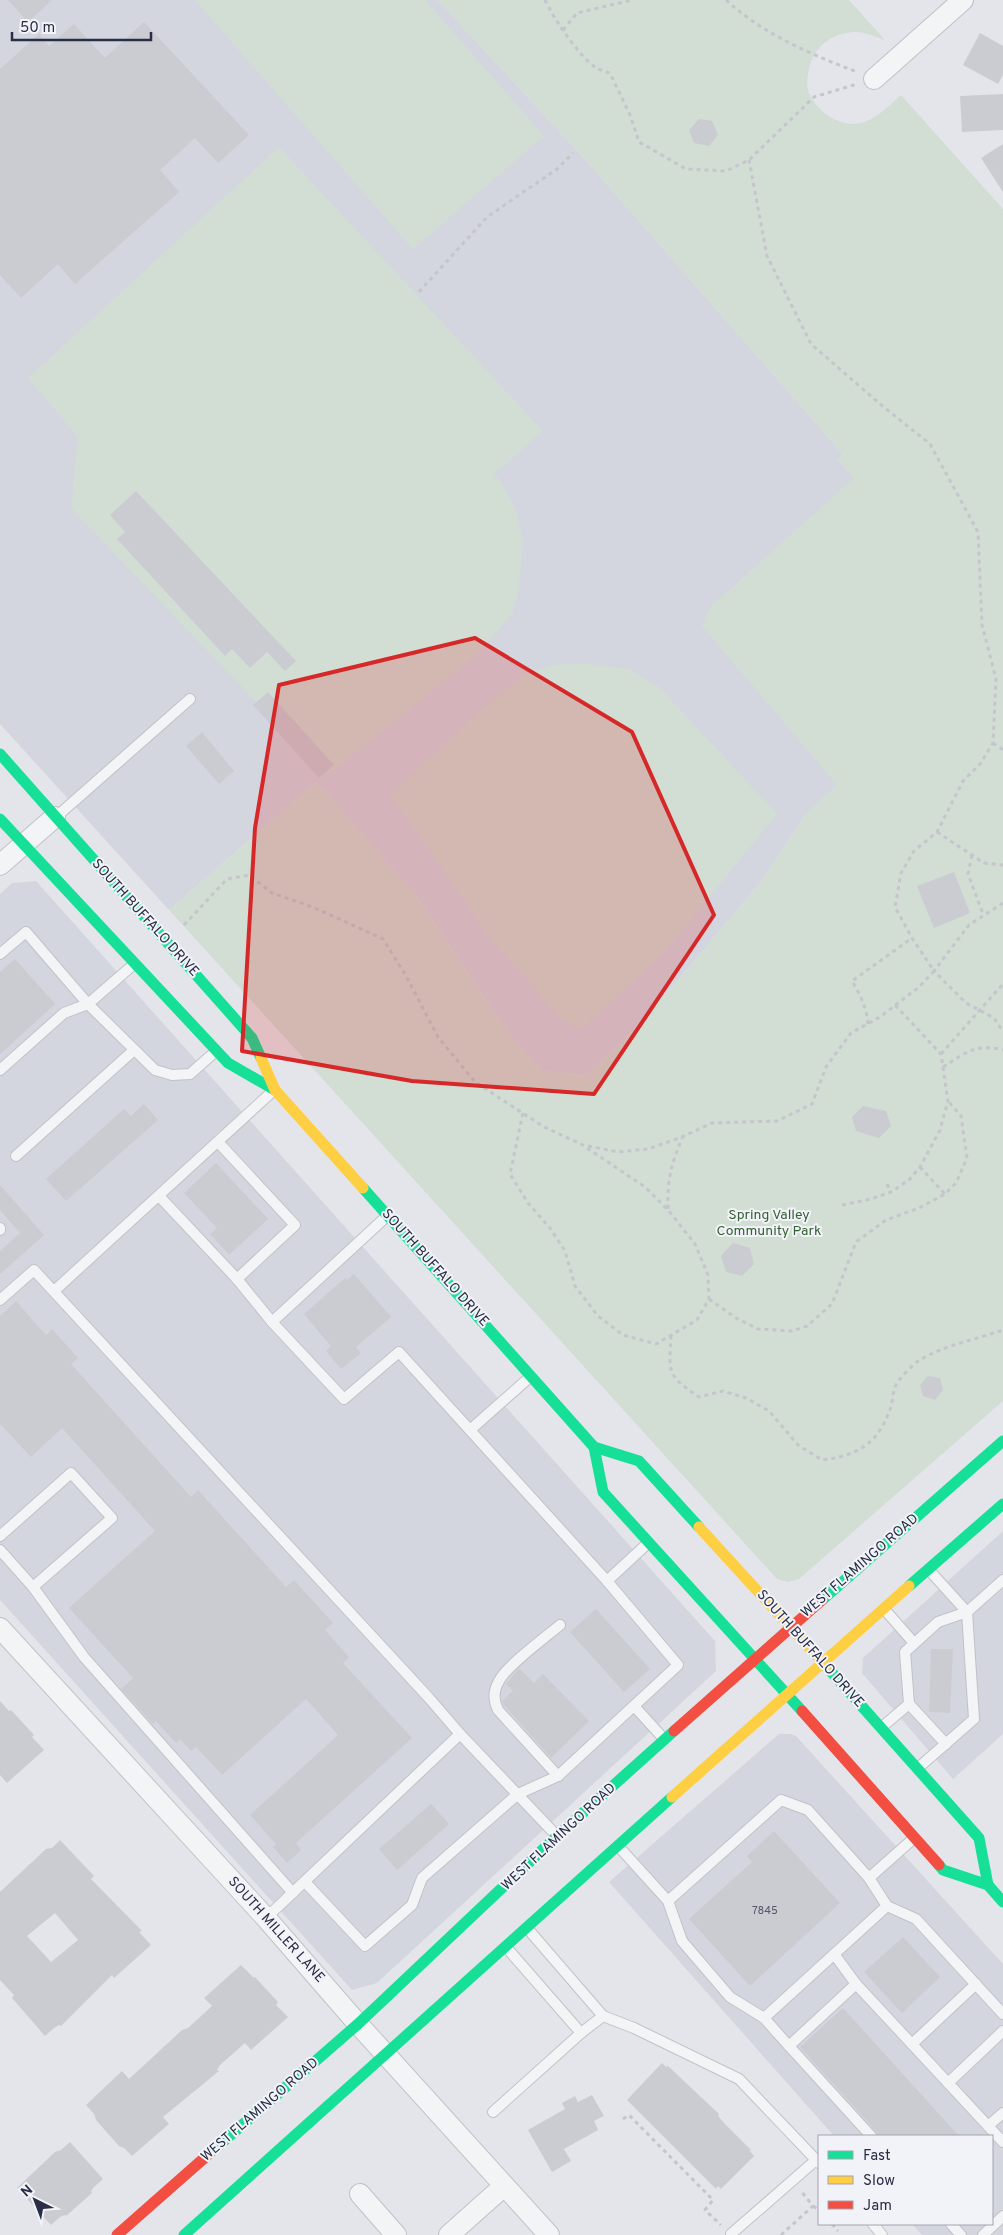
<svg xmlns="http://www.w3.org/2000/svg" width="1003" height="2235" font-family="Overpass,sans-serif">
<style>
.built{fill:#d4d6df}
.green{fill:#d2ddd4}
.building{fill:#cbccd2;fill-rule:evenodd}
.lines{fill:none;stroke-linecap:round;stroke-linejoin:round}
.lane-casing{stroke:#c1c2c8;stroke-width:12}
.street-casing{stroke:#c1c2c8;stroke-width:22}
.path{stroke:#c5c6cc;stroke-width:3;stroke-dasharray:4 4;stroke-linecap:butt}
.lane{stroke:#f3f4f6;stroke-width:10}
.street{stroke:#f3f4f6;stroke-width:20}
.fast{stroke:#16e098;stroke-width:11}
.slow{stroke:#ffcf43;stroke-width:11}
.jam{stroke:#f24e42;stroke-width:11}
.marked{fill:#d62828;fill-opacity:0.2;stroke:#d62828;stroke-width:4;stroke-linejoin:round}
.labels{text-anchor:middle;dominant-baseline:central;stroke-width:4;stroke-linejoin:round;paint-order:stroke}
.number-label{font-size:11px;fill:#52576a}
.street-label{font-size:14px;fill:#282e45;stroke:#f2f3f8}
.park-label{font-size:14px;fill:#346234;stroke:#f2f3f8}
</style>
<rect width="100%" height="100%" fill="#e4e5ea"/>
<g class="built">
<polygon points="0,0 438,0 583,157 843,454 838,459 854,478 862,762 804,816 764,878 680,978 616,1048 586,1076 542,1071 508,1033 415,894 316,782 169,910 0,724"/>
<polygon points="36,881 715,1641 716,1671 377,1983 352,1990 0,1600 0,894 12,883"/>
<polygon points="1003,1531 1003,1734 953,1779 862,1673 863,1658"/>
<polygon points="779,1734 791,1734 796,1736 1003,1964 1003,2235 922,2235 912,2224 992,2224 992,2136 834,2136 609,1882"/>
</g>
<g class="green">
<polygon points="195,0 425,0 544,136 413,249"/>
<path d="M438,0H849L885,40C876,37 865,32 855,32C832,33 814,46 809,69C807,77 806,88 810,95C819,114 843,129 864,122C878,117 890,105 901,95L1003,209V1401L799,1579L788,1582L777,1579L169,910L316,782L415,894L508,1033L542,1071L586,1076L616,1048L680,978L764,878L804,816L837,785L702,626L709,608L854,478L837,459L843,454L583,157Z"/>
<polygon points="279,147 543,431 494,474 501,483 516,510 523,543 519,587 512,614 479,652 327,776 71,508 78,437 28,378"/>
<polygon points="585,663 630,670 659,687 777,814 663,954 584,1026 574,1027 559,1016 491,939 391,795 486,706 525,674 553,665"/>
</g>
<g class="building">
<polygon points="8,0 52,0 28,22"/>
<polygon points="144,22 249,135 218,163 195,138 160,170 179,192 75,284 58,264 21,298 0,275 0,69 39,34 49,46 74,24 105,58"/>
<polygon points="980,33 1003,46 1003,75 998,84 963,65"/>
<polygon points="1003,94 1003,130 962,132 960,96"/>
<polygon points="699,119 712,121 718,135 709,146 694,143 689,130"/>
<polygon points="1003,144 1003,192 981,158"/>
<polygon points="136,491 296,661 285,671 267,652 250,668 232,649 225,656 117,539 125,532 110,515"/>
<polygon points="268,692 334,765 319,778 253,705"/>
<polygon points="202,732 234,771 219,784 186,746"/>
<polygon points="954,872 970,913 934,928 917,886"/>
<polygon points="15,959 55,1004 0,1054 0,972"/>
<polygon points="144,1104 158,1120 66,1201 46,1179 124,1109 131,1116"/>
<polygon points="863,1106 886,1111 891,1126 879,1138 856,1131 852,1117"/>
<polygon points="216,1163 268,1219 229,1255 210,1234 217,1228 184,1193"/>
<polygon points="0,1185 44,1235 0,1274 0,1251 20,1233 0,1210"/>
<polygon points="733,1243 750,1248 754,1264 742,1276 726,1272 721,1256"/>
<polygon points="354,1274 391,1317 356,1347 361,1353 341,1369 326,1351 331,1346 304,1314 345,1278 347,1280"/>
<polygon points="16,1301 46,1335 52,1329 78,1358 71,1364 191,1497 198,1490 286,1587 294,1580 333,1623 325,1630 349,1657 343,1663 412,1738 296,1843 301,1850 287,1863 273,1847 276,1844 250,1815 338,1735 306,1699 222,1775 196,1747 191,1751 180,1739 176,1743 156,1721 153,1724 121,1689 133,1678 69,1608 155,1531 62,1428 31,1457 0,1424 0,1316"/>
<polygon points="928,1376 940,1378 943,1390 935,1400 923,1396 920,1385"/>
<polygon points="596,1609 650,1669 624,1692 570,1632"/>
<polygon points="931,1649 953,1649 950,1713 929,1712"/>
<polygon points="519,1668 534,1683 543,1674 589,1721 551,1758 503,1704 502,1701 513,1691 506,1684"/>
<polygon points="0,1701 9,1711 11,1710 34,1735 32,1737 44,1750 7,1783 0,1775"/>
<polygon points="431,1804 449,1824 397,1870 379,1849"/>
<polygon points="774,1831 840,1903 750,1986 689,1919 752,1862 747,1856"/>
<path d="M60,1840L94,1876L91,1879L142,1931L139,1932L151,1945L114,1978L112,1975L61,2026L59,2025L54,2028L45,2036L12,1998L14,1995L0,1980V1892L46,1849L52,1848ZM55,1913L78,1940L51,1962L27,1936Z"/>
<polygon points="903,1937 940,1977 902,2013 864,1972"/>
<polygon points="241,1965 254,1978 255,1977 278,2002 276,2005 288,2017 251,2050 245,2043 220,2065 217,2070 219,2071 163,2117 169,2124 132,2156 124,2148 119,2146 96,2120 94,2114 86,2105 122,2071 129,2079 182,2030 188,2028 212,2006 204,1998"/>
<polygon points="843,2008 959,2136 878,2136 876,2131 800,2047"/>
<polygon points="662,2063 666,2067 668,2066 703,2099 719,2114 718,2116 725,2124 751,2150 750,2151 754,2156 721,2189 718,2186 716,2189 627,2100"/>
<polygon points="592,2095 604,2116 594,2121 598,2130 564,2149 571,2161 552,2172 528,2130 565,2109 562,2103 575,2096 578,2102"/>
<polygon points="70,2142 103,2179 94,2187 91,2191 92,2193 66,2216 65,2215 60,2217 51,2225 17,2188 55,2152 61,2150"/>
</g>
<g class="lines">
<defs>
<g id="lane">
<polyline points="56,817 190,699"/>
<polyline points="0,954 26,932 88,1004 133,965"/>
<polyline points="0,1070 64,1013 88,1004 155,1070 172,1075 190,1074 216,1051"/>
<polyline points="218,1142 295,1225 237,1279 272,1322"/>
<polyline points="16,1156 134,1050"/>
<polyline points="159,1196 237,1279"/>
<polyline points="0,1228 0,1230"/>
<polyline points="54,1291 273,1091"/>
<polyline points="0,1300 34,1270 429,1698 460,1734 557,1836"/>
<polyline points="470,1430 530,1377"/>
<polyline points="0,1536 71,1473 112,1518 33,1587"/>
<polyline points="0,1550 33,1587 84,1657 293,1893"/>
<polyline points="607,1581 648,1543"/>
<polyline points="885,1610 914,1643"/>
<polyline points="909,1704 946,1744"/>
<polyline points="634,1706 664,1739"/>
<polyline points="882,1727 909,1704 905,1652 938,1622 967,1612 1003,1580"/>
<polyline points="918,1768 974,1719 967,1612 929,1570"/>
<path d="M558,1776L498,1710C493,1700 493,1691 499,1681C506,1666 546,1637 560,1625"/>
<polyline points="619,1847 668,1901 781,1800 808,1810 869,1878 887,1906 764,2018 730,1997 682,1941 668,1901"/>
<polyline points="869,1878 913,1839"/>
<polyline points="305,1882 365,1946 412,1905 422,1878 518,1794 558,1776 678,1665 607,1581 399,1352 344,1399 272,1322 387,1216"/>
<polyline points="887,1906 916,1919 1003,2014"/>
<polyline points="266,1918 460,1734"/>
<polyline points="527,1928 603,2016 634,2028 739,2079 819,2163"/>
<polyline points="506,1947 581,2033"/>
<polyline points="834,1954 856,1984"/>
<polyline points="764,2018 789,2046"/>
<polyline points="912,2044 976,1984"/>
<polyline points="948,2083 1003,2031"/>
<polyline points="493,2112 581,2033 603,2016"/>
<polyline points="988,2126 1003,2113"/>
<polyline points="871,2136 789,2046 856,1984 1003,2142"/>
<polyline points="873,2224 882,2235"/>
<polyline points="951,2224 961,2235"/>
<polyline points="731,2234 816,2160"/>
<polyline points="983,2235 1003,2216"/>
</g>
<g id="street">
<polyline points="874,79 963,0"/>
<polyline points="0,865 55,817"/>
<polyline points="0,1628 266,1918 358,2024 549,2235"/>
<polyline points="360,2194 396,2235"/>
<polyline points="449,2235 504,2186"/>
</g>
</defs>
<use href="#lane" class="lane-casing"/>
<use href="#street" class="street-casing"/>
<g class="path">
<path d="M545,0C554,19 578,55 595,67C599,70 605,71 610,73L630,115L639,142L686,169L726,171L749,160L814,97L857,84"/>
<path d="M726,0C763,34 810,54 857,72"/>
<polyline points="563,30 577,13 632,0"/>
<polyline points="419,292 487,217 557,169 573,153"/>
<polyline points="993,743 1003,750"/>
<polyline points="937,832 984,863 1003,865"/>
<polyline points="972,855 968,874 983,914"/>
<polyline points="1003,903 969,925 934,971 966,1003 994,1018 1003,1032"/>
<polyline points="184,925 227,879 249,875 272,893 315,908 383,939 405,974 438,1037 475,1082 544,1127 583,1145 618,1152 648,1149 682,1137 712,1123 777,1121 812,1104 826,1067 851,1033 880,1017 919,987 934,971 912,938 895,907 901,873 914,851 937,832 963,781 980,764 993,743 996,679 982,625 978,532 930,444 880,404 811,344 767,256 749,160"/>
<path d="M868,1024C867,1009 860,994 852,981L912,938"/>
<polyline points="941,1054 1003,984"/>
<path d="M943,1067C965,1053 976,1043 1003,1050"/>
<polyline points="523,1113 510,1174 528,1203 550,1228 565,1251 575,1286 598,1316 623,1335 656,1344 697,1320 709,1299 708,1275 695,1244 668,1210 645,1187 584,1146"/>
<polyline points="920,1167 945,1194"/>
<polyline points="887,1184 891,1192"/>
<polyline points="842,1205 871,1199 891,1192 909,1180 920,1167 940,1130 948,1101 941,1054 895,1005"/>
<path d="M668,1209C667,1179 671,1166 682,1138"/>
<polyline points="709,1299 736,1318 758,1329 792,1331 807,1326 832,1304 856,1242 886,1220 919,1208 945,1194 956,1183 967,1158 961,1116 948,1101"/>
<path d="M671,1335C669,1372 666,1375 699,1397L723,1391L746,1398L769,1411L798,1445L822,1460C855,1456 877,1445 889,1412C893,1404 892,1393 896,1385C898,1380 914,1363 920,1360C942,1346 977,1339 1003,1330"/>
<polyline points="623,2119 629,2115 713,2200 705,2210 721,2225"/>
<polyline points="813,2206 819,2210"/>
<polyline points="832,2224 838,2231"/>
<polyline points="781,2235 813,2206 801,2191"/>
</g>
<use href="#lane" class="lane"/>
<use href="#street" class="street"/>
<g class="fast">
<polyline points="0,754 252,1038 261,1058"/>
<polyline points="0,819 228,1063 275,1090"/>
<polyline points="363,1188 594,1447 639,1461 699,1527"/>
<polyline points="594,1447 603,1492 802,1711"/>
<polyline points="909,1586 1003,1504"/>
<polyline points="822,1600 1003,1441"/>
<polyline points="826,1666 979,1838 988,1885"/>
<polyline points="939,1865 943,1870 988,1885 1003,1902"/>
<polyline points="210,2153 358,2024 557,1836 674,1731"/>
<polyline points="184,2235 672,1797"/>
</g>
<g class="slow">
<polyline points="261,1058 275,1090 363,1188"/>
<polyline points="699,1527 826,1666"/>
<polyline points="672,1797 909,1586"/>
</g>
<g class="jam">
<polyline points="802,1711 939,1865"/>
<polyline points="674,1731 822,1600"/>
<polyline points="117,2235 210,2153"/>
</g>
</g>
<path class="marked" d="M475,638L632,732L714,915L594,1094L412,1081L242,1051L255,828L279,685Z"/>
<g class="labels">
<g class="number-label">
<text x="765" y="1911">7845</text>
</g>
<g class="street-label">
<text transform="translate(145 918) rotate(48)">SOUTH BUFFALO DRIVE</text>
<text transform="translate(435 1268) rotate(48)">SOUTH BUFFALO DRIVE</text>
<text transform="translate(860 1566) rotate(-41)">WEST FLAMINGO ROAD</text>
<text transform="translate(810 1649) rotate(48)">SOUTH BUFFALO DRIVE</text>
<text transform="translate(559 1837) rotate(-43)">WEST FLAMINGO ROAD</text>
<text transform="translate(276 1930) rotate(48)">SOUTH MILLER LANE</text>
<text transform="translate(260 2110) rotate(-41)">WEST FLAMINGO ROAD</text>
</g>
<g class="park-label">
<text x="769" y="1215">Spring Valley<tspan x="769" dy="16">Community Park</tspan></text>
</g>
</g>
<rect x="818" y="2135" width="175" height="90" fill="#f2f3f8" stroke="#a1a4b0"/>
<rect x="828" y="2151" width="25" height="8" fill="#16e098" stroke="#a1a4b0"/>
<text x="863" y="2160" font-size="15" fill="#282e45">Fast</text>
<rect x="828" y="2176" width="25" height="8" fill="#ffcf43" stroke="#a1a4b0"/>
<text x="863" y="2185" font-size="15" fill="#282e45">Slow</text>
<rect x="828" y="2201" width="25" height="8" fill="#f24e42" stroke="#a1a4b0"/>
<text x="863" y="2210" font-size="15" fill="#282e45">Jam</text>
<g transform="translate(35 2200) rotate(318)" stroke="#f2f3f8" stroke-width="4" paint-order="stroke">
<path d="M0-4L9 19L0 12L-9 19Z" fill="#282e45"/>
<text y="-8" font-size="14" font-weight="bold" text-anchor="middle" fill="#282e45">N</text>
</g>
<path d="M12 32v8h139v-8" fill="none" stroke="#282e45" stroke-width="2.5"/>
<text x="20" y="32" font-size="15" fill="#282e45" stroke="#f2f3f8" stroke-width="4" paint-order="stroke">50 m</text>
</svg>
